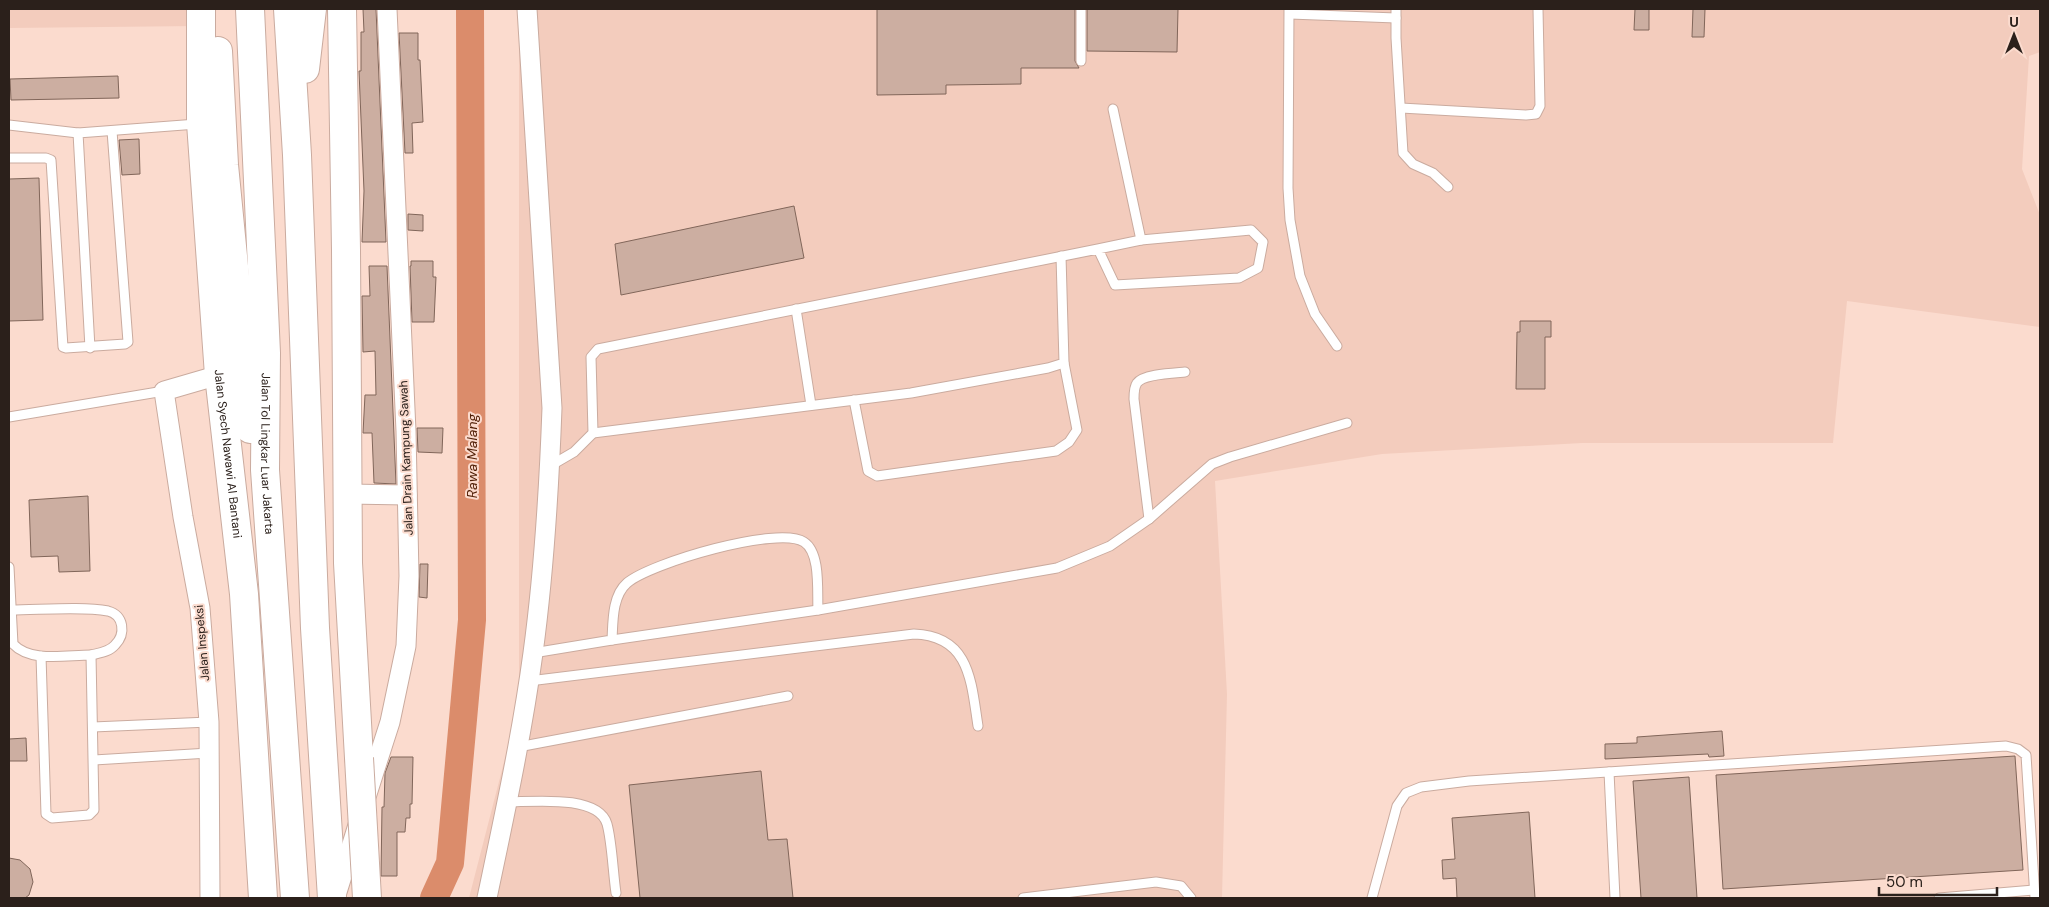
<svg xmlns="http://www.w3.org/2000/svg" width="2049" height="907" font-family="'DM Sans',sans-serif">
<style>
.built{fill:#f3ccbd}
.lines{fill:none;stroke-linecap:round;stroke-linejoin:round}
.river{stroke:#db8c6b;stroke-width:28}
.building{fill:#ccaea1;stroke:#81665a}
.lane-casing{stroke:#caab9f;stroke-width:11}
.street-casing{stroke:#caab9f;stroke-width:21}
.highway-casing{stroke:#caab9f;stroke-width:30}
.lane{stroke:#fff;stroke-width:9}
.street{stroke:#fff;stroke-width:19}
.highway{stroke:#fff;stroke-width:28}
.highway-bridge-casing{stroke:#caab9f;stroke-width:30;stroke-linecap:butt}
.highway-bridge{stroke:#fff;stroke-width:28}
.labels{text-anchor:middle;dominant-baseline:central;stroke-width:4;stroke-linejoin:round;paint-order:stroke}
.street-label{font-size:12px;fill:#2b201b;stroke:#fbdbce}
.water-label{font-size:14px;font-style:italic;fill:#501e05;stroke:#fbdbce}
</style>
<rect width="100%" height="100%" fill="#fbdbce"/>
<g class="built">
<polygon points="9,9 198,9 198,26 9,28"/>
<polygon points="519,9 2040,9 2040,52 2029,56 2022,169 2040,215 2040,327 1847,301 1833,443 1582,443 1382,454 1215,481 1227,694 1222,898 469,898 519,704"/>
</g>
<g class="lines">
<polyline class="river" points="434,898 450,863 472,620 470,9"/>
</g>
<g class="building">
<polygon points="363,9 376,9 386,242 362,242 364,191 359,71 361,71 361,32 364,32"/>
<polygon points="877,9 1075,9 1075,61 1079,68 1021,68 1021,84 946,85 946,94 877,95"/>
<polygon points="1087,9 1178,9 1177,52 1087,51"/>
<polygon points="1635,9 1649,9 1649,30 1634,30"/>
<polygon points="1693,9 1705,9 1704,37 1692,37"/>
<polygon points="399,33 418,33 418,60 420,60 423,122 412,123 413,153 405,153"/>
<polygon points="118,76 119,98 11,100 10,79"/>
<polygon points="139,139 140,174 122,175 119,140"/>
<polygon points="39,178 43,320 9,321 9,179"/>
<polygon points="794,206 804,258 621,295 615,244"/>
<polygon points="408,214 423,215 423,231 408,230"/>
<polygon points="411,261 433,261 433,277 436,277 434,322 412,322 410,266 411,266"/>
<polygon points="369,266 387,266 396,484 374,483 372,433 363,433 365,395 376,395 375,351 363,352 362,296 370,296"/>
<polygon points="1520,321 1551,321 1551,337 1545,337 1545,389 1516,389 1517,332 1520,332"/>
<polygon points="417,428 443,428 442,453 418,452"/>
<polygon points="88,496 90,571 59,572 58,556 31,557 29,500"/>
<polygon points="420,564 428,564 427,598 419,597"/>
<polygon points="1722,731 1724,756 1709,757 1708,754 1605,759 1605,744 1637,743 1637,737"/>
<polygon points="26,738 27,761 9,761 9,739"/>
<polygon points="2015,756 2023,870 1723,889 1716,775"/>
<polygon points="391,757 413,757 412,804 410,804 410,818 406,818 405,832 397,832 397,876 381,876 382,807 384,807 385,773"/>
<polygon points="761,771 768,840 787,839 793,898 640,898 629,785"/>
<polygon points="1689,777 1697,898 1641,898 1633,781"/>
<polygon points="1529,812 1535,898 1457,898 1456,878 1443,879 1442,860 1455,859 1452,818"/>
<polygon points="9,858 20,860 30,869 33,882 29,895 25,898 9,898"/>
</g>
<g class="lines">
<defs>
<g id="lane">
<polyline points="1081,9 1081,61"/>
<polyline points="1289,9 1288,188 1290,220 1300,276 1315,314 1337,346"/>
<polyline points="1396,9 1396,38 1403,153 1413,164 1433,173 1448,187"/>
<polyline points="1290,14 1396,18"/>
<polyline points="1401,108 1526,115 1536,114 1540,106 1538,9"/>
<polyline points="1113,109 1141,240"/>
<polyline points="9,125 78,133"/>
<polyline points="9,158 46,158 51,160 63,347 66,348 125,344 128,342 112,131"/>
<polyline points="796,309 811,405"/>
<polyline points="90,348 78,133 197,124"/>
<polyline points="854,400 868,471 877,476 1056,451 1069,442 1077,430 1064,363"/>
<polyline points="9,417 164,391"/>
<polyline points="593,433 911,393 1048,368 1064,363 1061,256"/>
<polyline points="550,466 574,452 593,433 591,357 598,349 1098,249 1141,240 1251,230 1263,242 1258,268 1239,278 1115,285 1098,249"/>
<path d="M1149,519L1134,399C1134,393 1134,387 1137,383C1143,374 1174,373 1185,372"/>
<path d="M9,567L13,644C31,663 66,655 91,655L94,810L89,815L52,818L46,814L41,656"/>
<path d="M11,610C39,610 83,606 108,611C124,615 126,634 115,645C109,652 99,653 91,655"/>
<polyline points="612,640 818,610 1057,568 1110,546 1149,519 1212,464 1230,457 1347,423"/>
<path d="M533,653L612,640C613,622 612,596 627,583C650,563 779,525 804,542C821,553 817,592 818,610"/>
<path d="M529,681L914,634C970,636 971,681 978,726"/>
<polyline points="93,727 209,722"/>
<polyline points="518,747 788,696"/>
<polyline points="94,760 209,753"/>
<polyline points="1609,772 1615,898"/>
<path d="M507,802C531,802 598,794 607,824C612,842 613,873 616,893"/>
<polyline points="1023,898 1156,882 1181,886 1191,898"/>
<polyline points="1372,898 1397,806 1406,793 1421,787 1469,781 2006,746 2018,749 2026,755 2035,898"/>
<polyline points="1939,898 2034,890"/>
</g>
<g id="street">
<polyline points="348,494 407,495"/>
<polyline points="366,797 390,722 406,646 409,576 406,431 387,9"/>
<polyline points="337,892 358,825"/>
<polyline points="210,898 209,722 200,608 183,517 164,391 219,375"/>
<path d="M487,898C504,817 522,735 533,653C544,572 549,490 552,408L527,9"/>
</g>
<g id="highway">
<path id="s1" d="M201,9V123L219,375L244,594L263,898"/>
<path id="s2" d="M250,9L266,353L265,470L295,898"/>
<polyline points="288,9 297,155 315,628 332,898"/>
<polyline points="342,9 346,250 348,563 359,758"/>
<polyline points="218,51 224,165 250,429"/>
<polyline points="305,69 312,9"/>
</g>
</defs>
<use href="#lane" class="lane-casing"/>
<use href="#street" class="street-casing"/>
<use href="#highway" class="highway-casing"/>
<use href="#lane" class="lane"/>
<use href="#street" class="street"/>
<use href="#highway" class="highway"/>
<defs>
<polyline id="highway-bridge" points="359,758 367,898"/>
</defs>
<use href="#highway-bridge" class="highway-bridge-casing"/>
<use href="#highway-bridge" class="highway-bridge"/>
</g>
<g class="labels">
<g class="street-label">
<text stroke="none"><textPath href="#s1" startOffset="446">Jalan Syech Nawawi Al Bantani</textPath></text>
<text stroke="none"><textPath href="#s2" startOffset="445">Jalan Tol Lingkar Luar Jakarta</textPath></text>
<text transform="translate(406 458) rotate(-92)">Jalan Drain Kampung Sawah</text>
<text transform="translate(202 643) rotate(-95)">Jalan Inspeksi</text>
</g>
<g class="water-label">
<text transform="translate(472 456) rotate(-90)">Rawa Malang</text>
</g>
</g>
<rect width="2049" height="907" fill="none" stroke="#2b201b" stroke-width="20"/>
<g transform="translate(2014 35)" stroke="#fbdbce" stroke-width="4" paint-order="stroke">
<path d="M0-4L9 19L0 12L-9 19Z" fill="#2b201b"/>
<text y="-8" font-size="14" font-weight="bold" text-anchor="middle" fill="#2b201b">U</text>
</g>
<path d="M1879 887v8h118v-8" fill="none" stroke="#2b201b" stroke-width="2.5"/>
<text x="1886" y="887" font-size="15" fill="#2b201b" stroke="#fbdbce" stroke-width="4" paint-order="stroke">50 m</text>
</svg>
